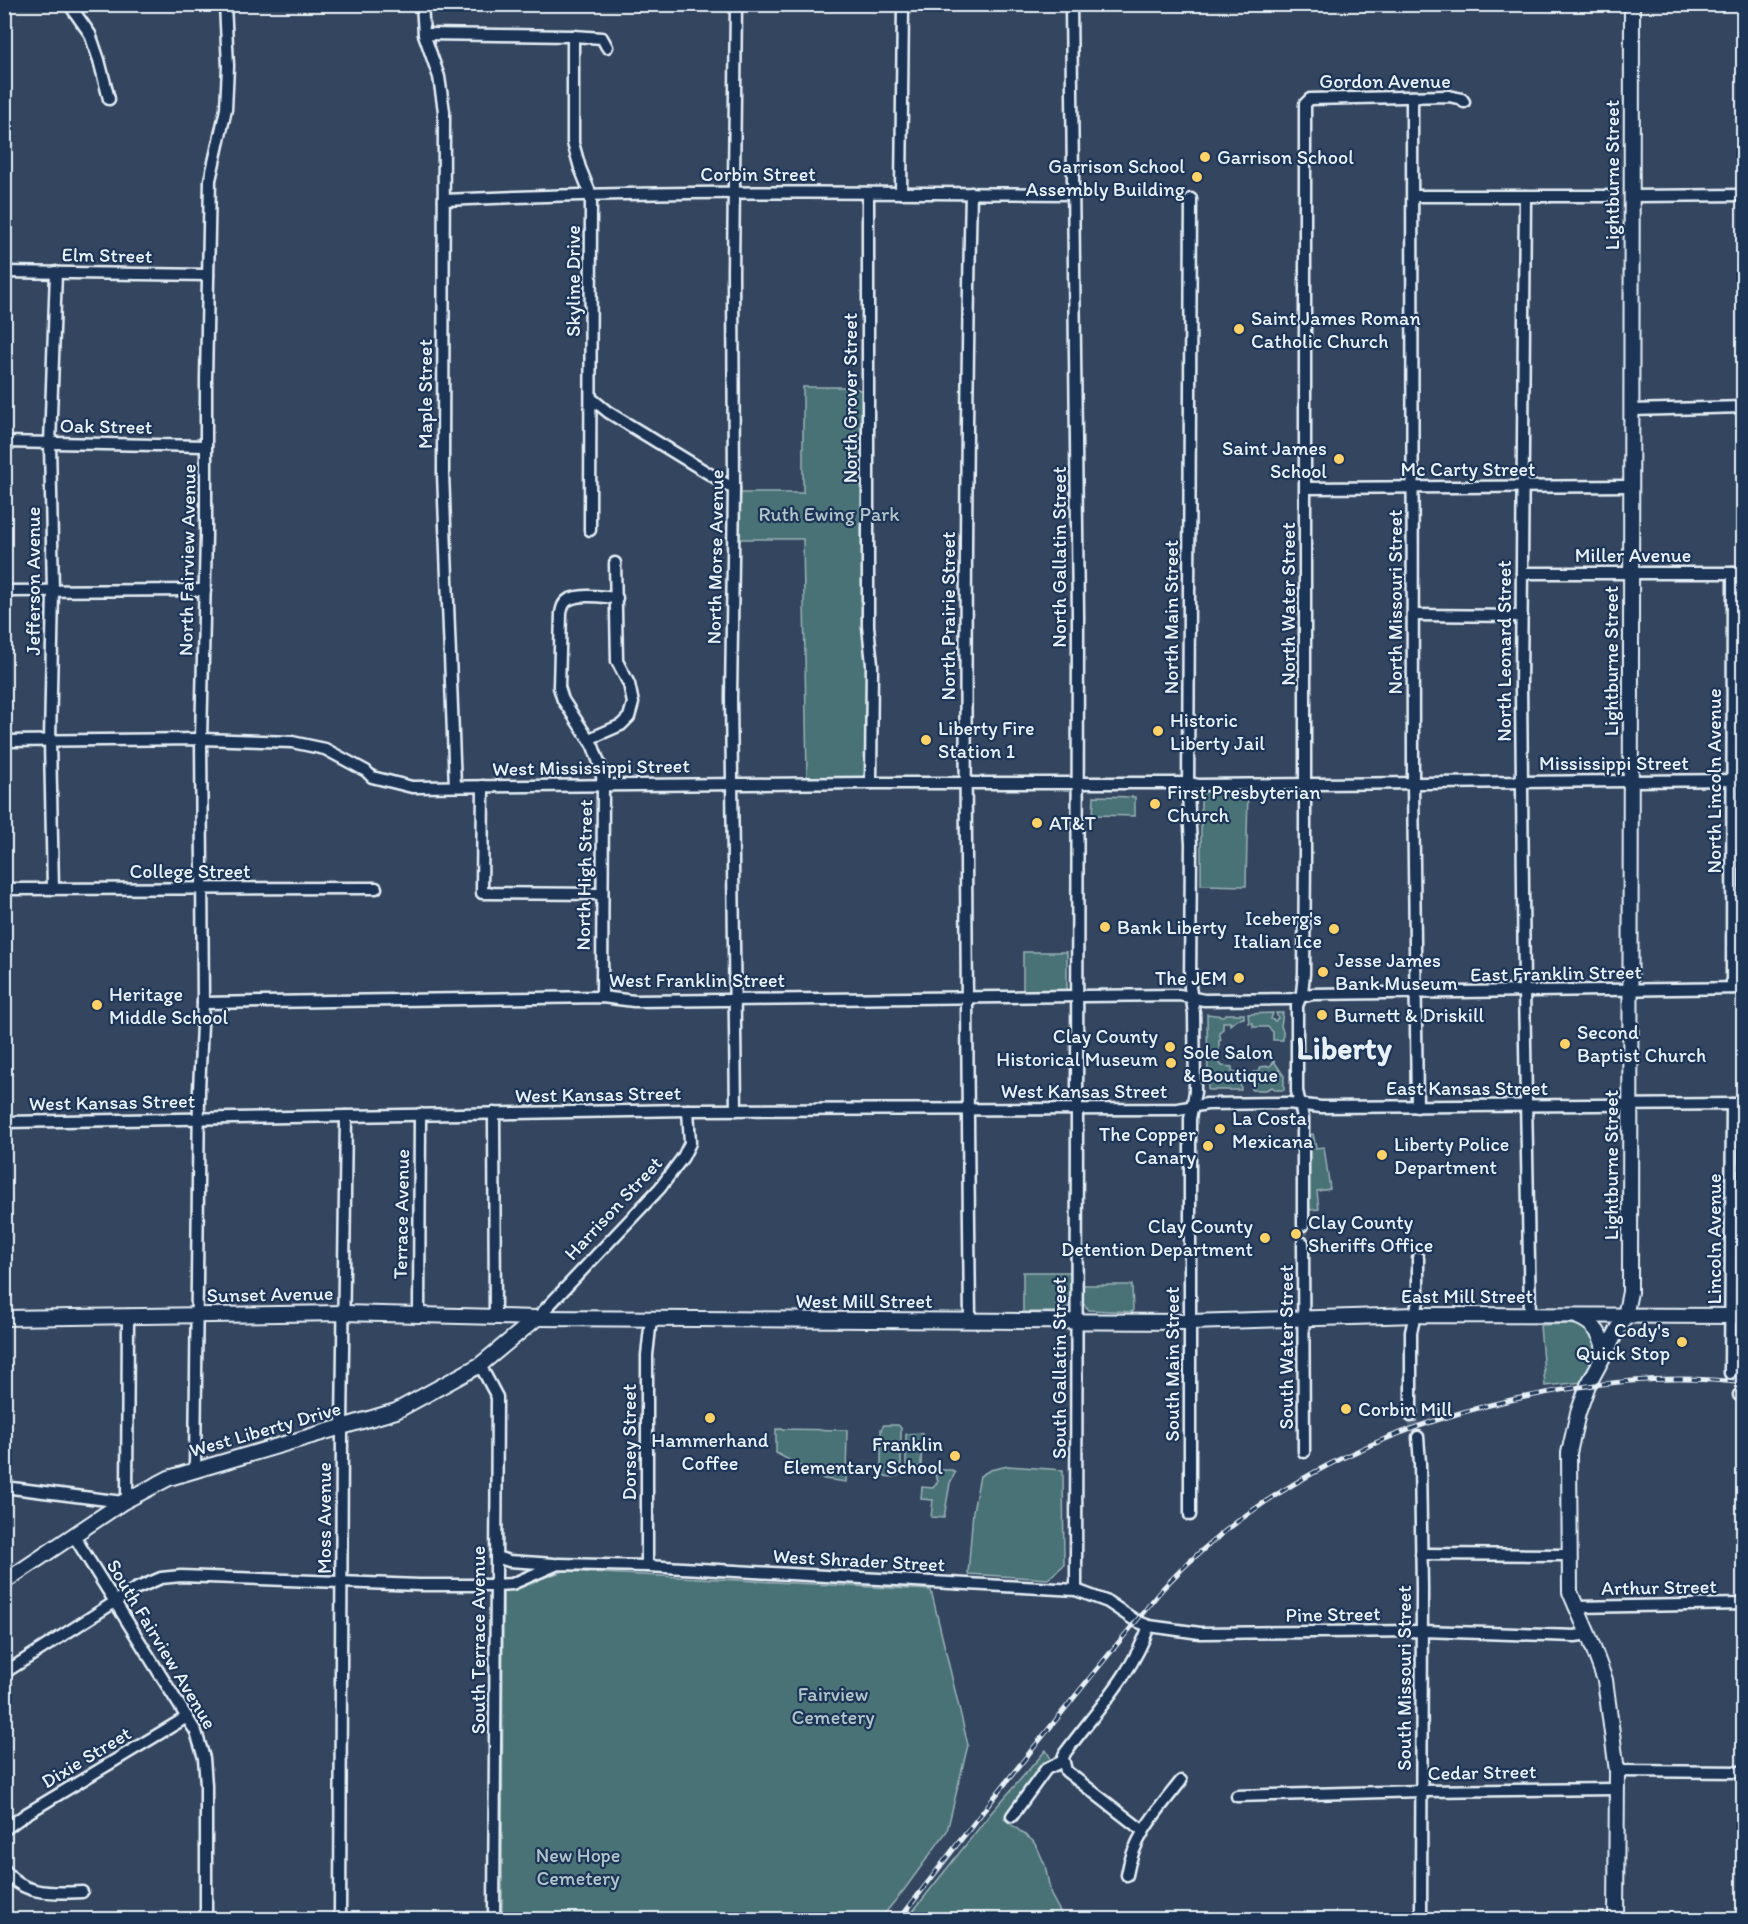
<svg xmlns="http://www.w3.org/2000/svg" width="1748" height="1924" font-family="Itim,sans-serif">
<style>
.green{fill:#4a7276;stroke:#99b2b7;stroke-width:1.5}
.lines{fill:none;stroke-linecap:round;stroke-linejoin:round}
.minor-tunnel{stroke:#4f5f76;stroke-width:10;stroke-dasharray:10 5;stroke-linecap:butt}
.minor-casing{stroke:#e8f1f8;stroke-width:15}
.major-casing{stroke:#e8f1f8;stroke-width:18}
.minor{stroke:#1d3557;stroke-width:10}
.major{stroke:#1d3557;stroke-width:14}
.rail-casing{stroke:#e8f1f8;stroke-width:5}
.rail{stroke:#1d3557;stroke-width:3;stroke-dasharray:9;stroke-linecap:butt}
.poi-dot{fill:#ffd166;stroke:#1d3557;stroke-width:2}
.labels{text-anchor:middle;dominant-baseline:central;stroke-width:4.5;stroke-linejoin:round;paint-order:stroke}
.street-label{font-size:20px;fill:#e8f1f8;stroke:#1d3557}
.poi-label{font-size:20px;fill:#e8f1f8;stroke:#1d3557;text-anchor:start}
.park-label{font-size:20px;fill:#b1c5ca;stroke:#1d3557}
.town-label{font-size:32px;font-weight:bold;fill:#e8f1f8;stroke:#1d3557}
</style>
<rect width="100%" height="100%" fill="#34455f"/>
<filter id="ink" filterUnits="userSpaceOnUse"><feTurbulence type="fractalNoise" baseFrequency=".0167" numOctaves="2"/><feDisplacementMap in="SourceGraphic" scale="12" xChannelSelector="R" yChannelSelector="G"/><feConvolveMatrix kernelMatrix="1 2 1 2 8 2 1 2 1" color-interpolation-filters="sRGB"/></filter>
<g filter="url(#ink)">
<g class="green">
<polygon points="803,387 853,387 862,391 862,628 866,665 866,770 862,779 807,779 803,539 739,539 740,493 803,493"/>
<polygon points="1248,790 1246,886 1201,885 1201,791"/>
<polygon points="1094,796 1135,797 1135,816 1093,815"/>
<polygon points="1023,952 1067,952 1067,990 1023,991"/>
<polygon points="1273,1013 1271,1019 1275,1021 1278,1018 1276,1013 1283,1013 1281,1026 1283,1031 1283,1040 1273,1040 1273,1032 1268,1027 1253,1027 1253,1023 1249,1023 1248,1014"/>
<polygon points="1207,1014 1223,1016 1226,1014 1244,1014 1244,1018 1236,1020 1230,1025 1230,1022 1223,1022 1223,1029 1219,1032 1221,1040 1219,1041 1219,1062 1222,1066 1232,1067 1232,1072 1239,1072 1241,1090 1208,1090"/>
<polygon points="1271,1057 1284,1076 1284,1090 1276,1090 1272,1087 1266,1090 1252,1090 1253,1072 1260,1072 1260,1067 1270,1066 1273,1063"/>
<polygon points="1313,1134 1316,1148 1324,1147 1330,1189 1317,1191 1319,1209 1310,1210 1307,1192 1307,1135"/>
<polygon points="1023,1272 1071,1272 1071,1301 1069,1307 1058,1312 1023,1312"/>
<polygon points="1082,1285 1132,1285 1133,1312 1089,1310 1082,1302"/>
<path d="M1540,1325C1557,1325 1589,1319 1596,1338C1598,1344 1599,1351 1597,1357C1594,1365 1588,1374 1583,1382L1545,1386Z"/>
<path d="M884,1425H898L901,1428V1473C897,1478 885,1478 881,1473V1429Z"/>
<polygon points="776,1429 847,1430 846,1482 824,1479 776,1453"/>
<polygon points="922,1433 921,1467 906,1467 906,1434"/>
<polygon points="1008,1466 1063,1470 1064,1565 1048,1579 968,1574 973,1511 980,1476 990,1470"/>
<polygon points="940,1470 952,1470 955,1473 950,1483 944,1518 931,1517 933,1500 921,1499 922,1487 933,1488 938,1481 935,1475"/>
<polygon points="564,1571 931,1590 968,1745 947,1831 904,1890 880,1919 502,1920 503,1591"/>
<polygon points="1046,1750 1052,1761 1004,1819 1033,1841 1038,1849 1045,1865 1051,1895 1064,1919 906,1920 991,1813"/>
</g>
<g class="lines">
<g class="minor-tunnel">
<polyline points="1303,1225 1303,1243"/>
<polyline points="1411,1416 1418,1437"/>
</g>
<defs>
<g id="minor">
<polyline points="69,4 90,34 99,60 109,99"/>
<polyline points="422,4 424,34 439,77 444,111 443,473 455,786"/>
<polyline points="736,4 733,272 734,489 731,697 736,1110"/>
<polyline points="1071,4 1078,615 1076,1590"/>
<polyline points="424,34 573,36 602,38 607,47"/>
<polyline points="573,36 573,143 580,168 591,195 590,530"/>
<polyline points="1412,97 1413,783 1417,1107"/>
<polyline points="868,193 868,626 872,664 871,783"/>
<polyline points="901,193 903,4"/>
<polyline points="1413,196 1606,196"/>
<polyline points="1525,196 1521,687 1524,990 1530,1316"/>
<polyline points="1632,196 1744,195"/>
<path d="M444,200C653,190 863,192 1073,194"/>
<polyline points="4,272 208,275"/>
<polyline points="591,398 608,412 734,489"/>
<polyline points="1631,410 1744,407"/>
<polyline points="4,442 206,446"/>
<polyline points="1306,488 1631,486"/>
<polyline points="1522,573 1744,573"/>
<polyline points="4,591 205,590"/>
<polyline points="1413,615 1522,616"/>
<polyline points="589,739 621,725 629,717 633,703 629,684 617,661 615,563"/>
<polyline points="4,741 201,739 292,742 325,749 366,771 372,777 412,787 871,783 1189,783 1198,785 1744,780"/>
<polyline points="483,786 482,893 602,894"/>
<polyline points="4,889 376,888"/>
<polyline points="53,889 50,741 53,591 50,444 56,272"/>
<polyline points="1732,988 1733,573"/>
<path d="M602,997L603,785L601,768L593,746L563,700L559,687L561,613C562,608 563,603 568,600C580,593 603,597 617,598"/>
<polyline points="203,1003 602,997 634,1001 1179,995 1204,1000 1292,999 1313,994 1744,988"/>
<polyline points="494,1113 495,1317"/>
<polyline points="4,1122 688,1110 1178,1109 1207,1104 1288,1103 1321,1107 1744,1104"/>
<polyline points="1303,1225 1303,1118 1297,1091 1297,1006 1302,993 1304,974 1305,855 1305,104 1310,99 1449,96 1462,99 1464,102"/>
<polyline points="1303,1243 1304,1452"/>
<polyline points="419,1315 420,1114"/>
<polyline points="537,1318 660,1188 683,1157 690,1143 688,1110"/>
<path d="M970,1321C966,945 962,569 971,193"/>
<polyline points="480,1365 497,1397 494,1920"/>
<polyline points="1730,1373 1732,1104"/>
<polyline points="1739,1395 1744,1396"/>
<polyline points="1411,1416 1411,1332 1418,1301 1418,1258"/>
<polyline points="1418,1437 1420,1463 1422,1588 1421,1920"/>
<polyline points="195,1470 199,1090 203,1003 201,739 206,536 206,379 210,180 226,109 228,66 225,4"/>
<polyline points="4,1487 123,1502"/>
<polyline points="127,1500 128,1315"/>
<polyline points="1190,1515 1190,1119 1195,1092 1194,1013 1190,987 1191,844 1188,794 1191,199"/>
<polyline points="74,1536 196,1732 204,1758 206,1785 206,1920"/>
<polyline points="1421,1554 1569,1555"/>
<polyline points="496,1557 509,1561 554,1564"/>
<polyline points="647,1566 647,1355 651,1319"/>
<polyline points="1575,1607 1744,1604"/>
<polyline points="4,1673 135,1589 161,1578 181,1576 419,1585 496,1585 512,1584 558,1564 647,1566 1076,1590 1108,1602 1136,1621 1149,1626 1200,1633 1422,1631 1575,1636 1588,1634"/>
<polyline points="1617,1771 1744,1772"/>
<polyline points="1237,1796 1422,1791 1618,1789"/>
<polyline points="1012,1816 1046,1769 1063,1761"/>
<polyline points="4,1830 26,1814 187,1717"/>
<path d="M1142,1830L1066,1771L1063,1758L1065,1753C1095,1712 1132,1675 1149,1626"/>
<path d="M4,1869C22,1896 53,1893 82,1892"/>
<path d="M1127,1875C1133,1837 1158,1810 1181,1781"/>
<polyline points="340,1920 342,1427 346,1116"/>
</g>
<g id="major">
<path d="M1578,1317C1595,1324 1604,1336 1604,1355"/>
<polyline points="4,1318 343,1313 537,1318 1190,1322 1416,1315 1744,1316"/>
<polyline points="4,1582 123,1502 169,1478 396,1411 480,1365 537,1318"/>
<polyline points="1616,1920 1617,1771 1605,1680 1588,1634 1570,1592 1569,1453 1578,1413 1588,1385 1625,1316 1630,1292 1632,4"/>
</g>
</defs>
<use href="#minor" class="minor-casing"/>
<use href="#major" class="major-casing"/>
<use href="#minor" class="minor"/>
<use href="#major" class="major"/>
<defs>
<path id="rail" d="M899,1920C953,1849 1008,1779 1064,1710C1088,1680 1113,1649 1138,1619C1148,1607 1157,1594 1168,1583C1260,1487 1384,1428 1511,1400C1588,1383 1665,1373 1744,1383"/>
</defs>
<use href="#rail" class="rail-casing"/>
<use href="#rail" class="rail"/>
</g>
</g>
<g class="poi-dot">
<circle cx="1205" cy="157" r="6"/>
<circle cx="1197" cy="177" r="6"/>
<circle cx="1239" cy="329" r="6"/>
<circle cx="1339" cy="459" r="6"/>
<circle cx="1158" cy="731" r="6"/>
<circle cx="926" cy="740" r="6"/>
<circle cx="1155" cy="804" r="6"/>
<circle cx="1037" cy="823" r="6"/>
<circle cx="1105" cy="927" r="6"/>
<circle cx="1334" cy="929" r="6"/>
<circle cx="1323" cy="972" r="6"/>
<circle cx="1239" cy="978" r="6"/>
<circle cx="97" cy="1005" r="6"/>
<circle cx="1322" cy="1015" r="6"/>
<circle cx="1565" cy="1044" r="6"/>
<circle cx="1170" cy="1047" r="6"/>
<circle cx="1171" cy="1063" r="6"/>
<circle cx="1220" cy="1129" r="6"/>
<circle cx="1208" cy="1146" r="6"/>
<circle cx="1382" cy="1155" r="6"/>
<circle cx="1296" cy="1234" r="6"/>
<circle cx="1265" cy="1238" r="6"/>
<circle cx="1682" cy="1342" r="6"/>
<circle cx="1346" cy="1409" r="6"/>
<circle cx="710" cy="1418" r="6"/>
<circle cx="955" cy="1456" r="6"/>
</g>
<g class="labels">
<g class="street-label">
<text x="1385" y="81">Gordon Avenue</text>
<text x="758" y="174">Corbin Street</text>
<text transform="translate(1612 175) rotate(-90)">Lightburne Street</text>
<text transform="translate(107 255) rotate(1)">Elm Street</text>
<text transform="translate(573 281) rotate(-90)">Skyline Drive</text>
<text transform="translate(425 394) rotate(-90)">Maple Street</text>
<text transform="translate(850 398) rotate(-90)">North Grover Street</text>
<text transform="translate(106 426) rotate(1)">Oak Street</text>
<text x="1468" y="469">Mc Carty Street</text>
<text x="1633" y="555">Miller Avenue</text>
<text transform="translate(715 557) rotate(-89)">North Morse Avenue</text>
<text transform="translate(1059 557) rotate(-90)">North Gallatin Street</text>
<text transform="translate(187 560) rotate(-89)">North Fairview Avenue</text>
<text transform="translate(33 581) rotate(-90)">Jefferson Avenue</text>
<text transform="translate(1395 602) rotate(-90)">North Missouri Street</text>
<text transform="translate(1288 604) rotate(-90)">North Water Street</text>
<text transform="translate(948 616) rotate(-90)">North Prairie Street</text>
<text transform="translate(1171 617) rotate(-90)">North Main Street</text>
<text transform="translate(1504 651) rotate(-90)">North Leonard Street</text>
<text transform="translate(1611 661) rotate(-90)">Lightburne Street</text>
<text x="1614" y="763">Mississippi Street</text>
<text transform="translate(591 767) rotate(-1)">West Mississippi Street</text>
<text transform="translate(1714 781) rotate(-90)">North Lincoln Avenue</text>
<text x="190" y="871">College Street</text>
<text transform="translate(584 875) rotate(-89)">North High Street</text>
<text transform="translate(1556 973) rotate(-1)">East Franklin Street</text>
<text x="697" y="980">West Franklin Street</text>
<text x="1467" y="1088">East Kansas Street</text>
<text x="1084" y="1091">West Kansas Street</text>
<text transform="translate(598 1094) rotate(-1)">West Kansas Street</text>
<text transform="translate(112 1102) rotate(-1)">West Kansas Street</text>
<text transform="translate(1611 1165) rotate(-90)">Lightburne Street</text>
<text transform="translate(613 1208) rotate(-47)">Harrison Street</text>
<text transform="translate(401 1214) rotate(-89)">Terrace Avenue</text>
<text transform="translate(1714 1239) rotate(-90)">Lincoln Avenue</text>
<text transform="translate(270 1294) rotate(-1)">Sunset Avenue</text>
<text x="1467" y="1296">East Mill Street</text>
<text x="864" y="1301">West Mill Street</text>
<text transform="translate(1286 1347) rotate(-90)">South Water Street</text>
<text transform="translate(1172 1364) rotate(-90)">South Main Street</text>
<text transform="translate(1059 1368) rotate(-90)">South Gallatin Street</text>
<text transform="translate(265 1429) rotate(-16)">West Liberty Drive</text>
<text transform="translate(629 1442) rotate(-90)">Dorsey Street</text>
<text transform="translate(324 1518) rotate(-90)">Moss Avenue</text>
<text transform="translate(859 1560) rotate(3)">West Shrader Street</text>
<text transform="translate(1659 1587) rotate(-1)">Arthur Street</text>
<text transform="translate(1333 1614) rotate(-1)">Pine Street</text>
<text transform="translate(478 1640) rotate(-90)">South Terrace Avenue</text>
<text transform="translate(162 1644) rotate(59)">South Fairview Avenue</text>
<text transform="translate(1404 1678) rotate(-90)">South Missouri Street</text>
<text transform="translate(86 1757) rotate(-31)">Dixie Street</text>
<text transform="translate(1482 1772) rotate(-1)">Cedar Street</text>
</g>
<g class="poi-label">
<text x="1217" y="157">Garrison School</text>
<text x="1185" y="166" text-anchor="end">Garrison School<tspan x="1185" dy="23">Assembly Building</tspan></text>
<text x="1251" y="318">Saint James Roman<tspan x="1251" dy="23">Catholic Church</tspan></text>
<text x="1327" y="448" text-anchor="end">Saint James<tspan x="1327" dy="23">School</tspan></text>
<text x="1170" y="720">Historic<tspan x="1170" dy="23">Liberty Jail</tspan></text>
<text x="938" y="728">Liberty Fire<tspan x="938" dy="23">Station 1</tspan></text>
<text x="1167" y="792">First Presbyterian<tspan x="1167" dy="23">Church</tspan></text>
<text x="1049" y="823">AT&amp;T</text>
<text x="1322" y="918" text-anchor="end">Iceberg's<tspan x="1322" dy="23">Italian Ice</tspan></text>
<text x="1117" y="927">Bank Liberty</text>
<text x="1335" y="960">Jesse James<tspan x="1335" dy="23">Bank Museum</tspan></text>
<text x="1227" y="978" text-anchor="end">The JEM</text>
<text x="109" y="994">Heritage<tspan x="109" dy="23">Middle School</tspan></text>
<text x="1334" y="1015">Burnett &amp; Driskill</text>
<text x="1577" y="1032">Second<tspan x="1577" dy="23">Baptist Church</tspan></text>
<text x="1158" y="1036" text-anchor="end">Clay County<tspan x="1158" dy="23">Historical Museum</tspan></text>
<text x="1183" y="1052">Sole Salon<tspan x="1183" dy="23">&amp; Boutique</tspan></text>
<text x="1232" y="1118">La Costa<tspan x="1232" dy="23">Mexicana</tspan></text>
<text x="1196" y="1134" text-anchor="end">The Copper<tspan x="1196" dy="23">Canary</tspan></text>
<text x="1394" y="1144">Liberty Police<tspan x="1394" dy="23">Department</tspan></text>
<text x="1308" y="1222">Clay County<tspan x="1308" dy="23">Sheriffs Office</tspan></text>
<text x="1253" y="1226" text-anchor="end">Clay County<tspan x="1253" dy="23">Detention Department</tspan></text>
<text x="1670" y="1330" text-anchor="end">Cody's<tspan x="1670" dy="23">Quick Stop</tspan></text>
<text x="1358" y="1409">Corbin Mill</text>
<text x="710" y="1440" text-anchor="middle">Hammerhand<tspan x="710" dy="23">Coffee</tspan></text>
<text x="943" y="1444" text-anchor="end">Franklin<tspan x="943" dy="23">Elementary School</tspan></text>
</g>
<g class="park-label">
<text x="829" y="514">Ruth Ewing Park</text>
<text x="833" y="1694">Fairview<tspan x="833" dy="23">Cemetery</tspan></text>
<text x="578" y="1855">New Hope<tspan x="578" dy="23">Cemetery</tspan></text>
</g>
<g class="town-label">
<text x="1344" y="1048">Liberty</text>
</g>
</g>
<rect width="1748" height="1924" fill="none" stroke="#1d3557" stroke-width="24"/>
<rect x="12" y="12" width="1724" height="1900" fill="none" stroke="#e8f1f8" stroke-width="2" filter="url(#ink)"/>
</svg>
